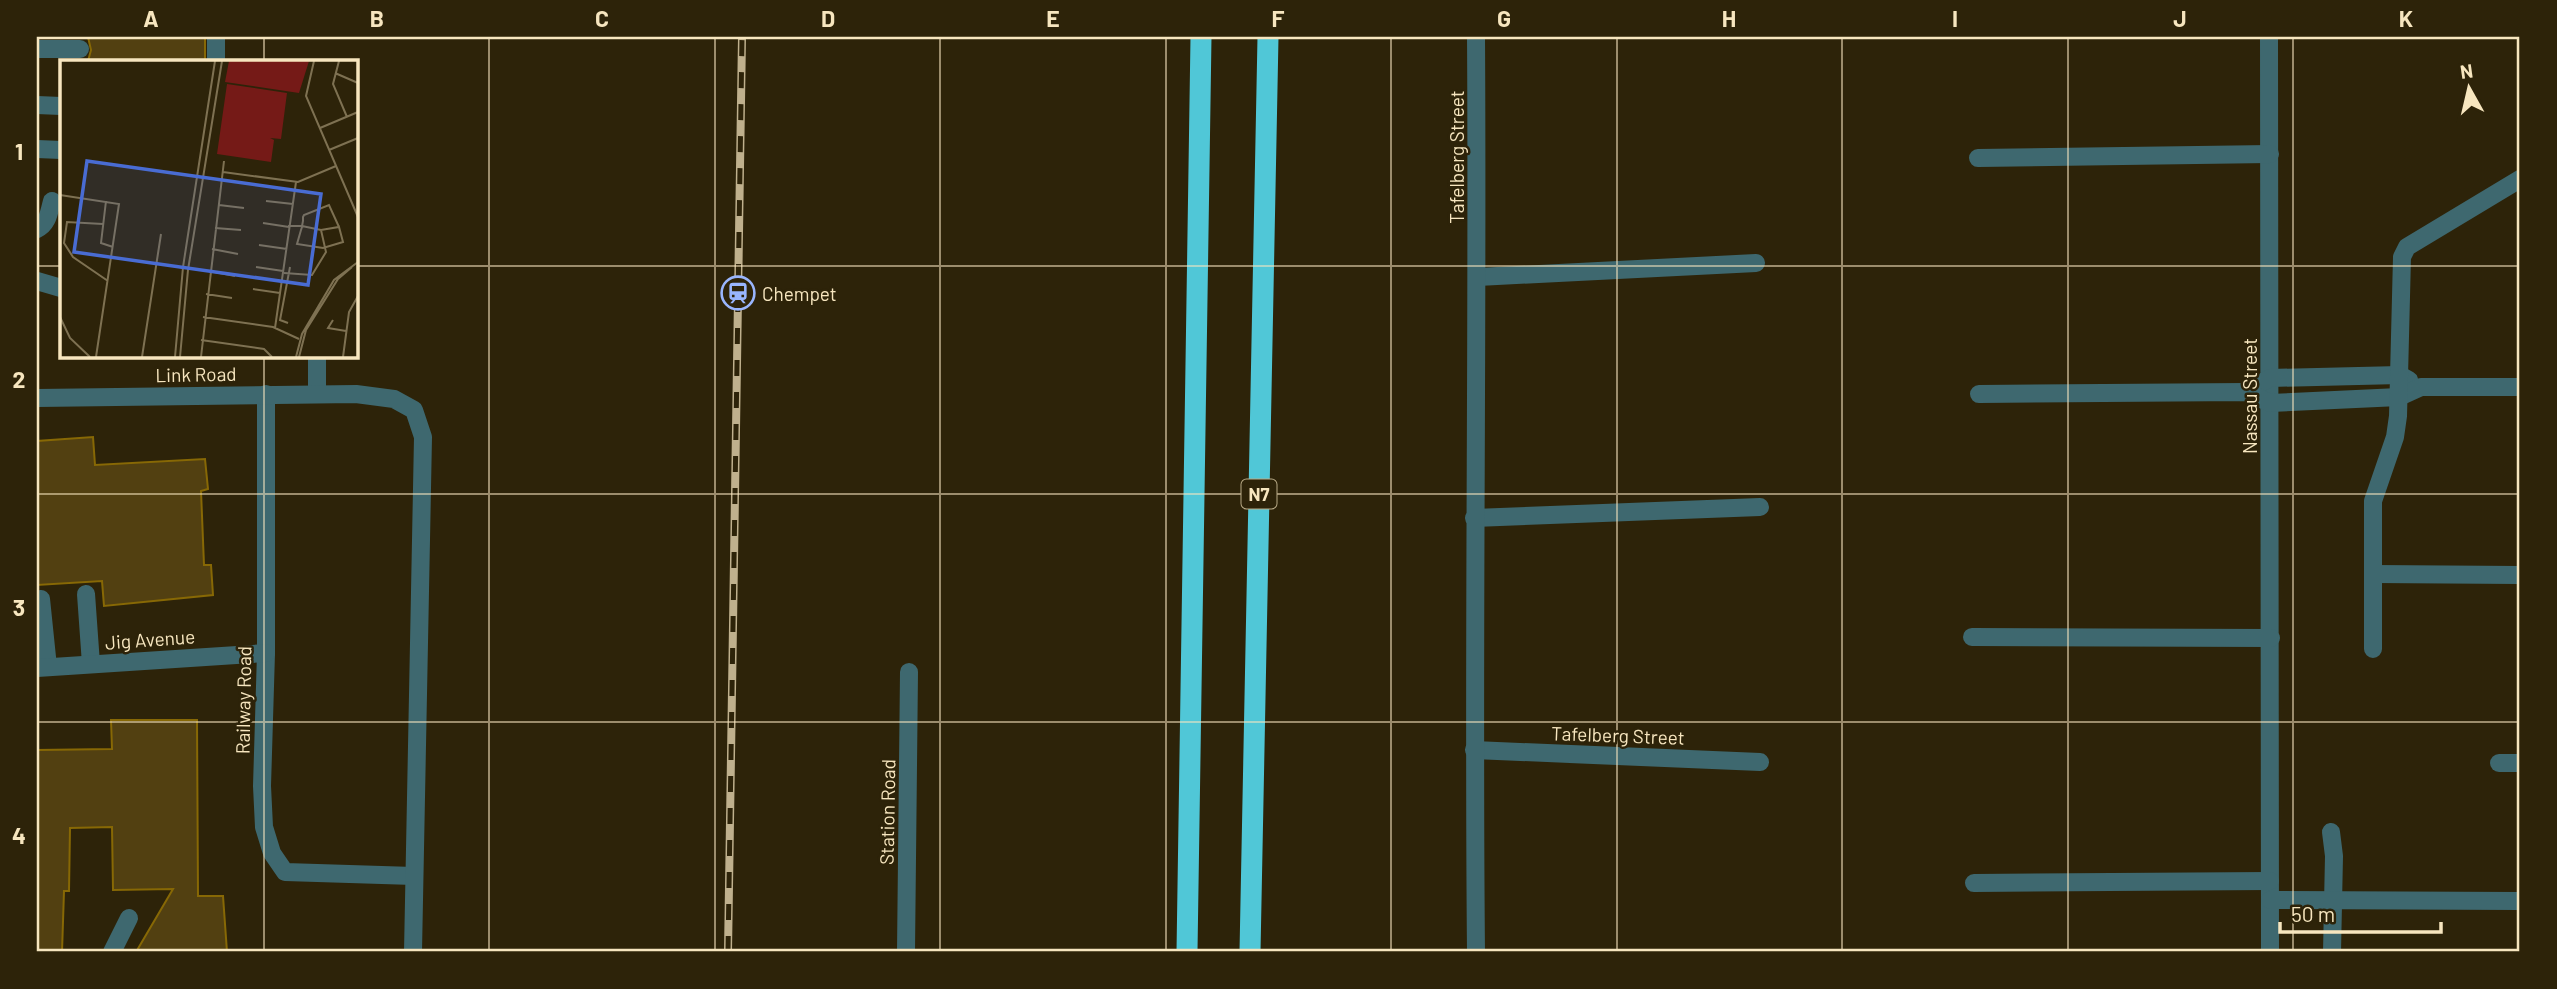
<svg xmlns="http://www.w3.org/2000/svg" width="2557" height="989" font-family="Barlow,sans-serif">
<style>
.building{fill:#524011;stroke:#876805;stroke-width:2}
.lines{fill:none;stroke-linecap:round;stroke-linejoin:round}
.minor{stroke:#3e686f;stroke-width:18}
.highway{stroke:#50c7d7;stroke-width:21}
.rail-casing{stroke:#bfb08d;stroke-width:8}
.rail{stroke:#2d2309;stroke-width:5;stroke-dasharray:16;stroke-linecap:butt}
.grid{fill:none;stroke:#f7e6bf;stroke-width:2;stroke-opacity:0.55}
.labels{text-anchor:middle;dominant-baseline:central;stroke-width:5;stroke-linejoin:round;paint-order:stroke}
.shield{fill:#2d2309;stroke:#baac88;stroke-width:2}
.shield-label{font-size:18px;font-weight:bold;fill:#f7e6bf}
.street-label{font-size:19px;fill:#f7e6bf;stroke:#2d2309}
.poi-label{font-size:19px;fill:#f7e6bf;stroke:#2d2309;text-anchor:start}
.inset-road{fill:none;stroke:#7e7152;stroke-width:2}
.view{fill:#496cd3;fill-opacity:0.15;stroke:#496cd3;stroke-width:3.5}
.inset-edge{fill:none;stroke:#f7e6bf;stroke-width:3.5}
.neatline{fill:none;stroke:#f7e6bf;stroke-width:2.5}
.grid-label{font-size:23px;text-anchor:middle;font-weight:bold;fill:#f7e6bf}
</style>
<rect width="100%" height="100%" fill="#2d2309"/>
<g class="building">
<polygon points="88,37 205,37 205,61 88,61 91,50"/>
<polygon points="93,437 95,465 205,459 208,489 201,491 204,565 211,565 213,595 104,606 102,581 37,585 37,441"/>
<polygon points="111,720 197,720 198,896 223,896 227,952 136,952 173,889 113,890 112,827 70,828 69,891 64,891 62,952 37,952 37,750 112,749"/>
</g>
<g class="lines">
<g class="minor">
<polyline points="2269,37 2270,952"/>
<polyline points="37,49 80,49"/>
<polyline points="216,61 216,37"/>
<polyline points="37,105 61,106"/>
<polyline points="37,149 61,150"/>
<polyline points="1978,158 2270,154"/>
<path d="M37,229C48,224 49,212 52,201"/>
<polyline points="1478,277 1756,263"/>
<polyline points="37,281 61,288"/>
<polyline points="317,355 317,393"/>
<polyline points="2261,383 2270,378 2400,375 2409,380"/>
<polyline points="266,394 266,653 262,786 264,827 272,853 285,872 414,876"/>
<polyline points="1979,394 2246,392 2270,403 2399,397 2421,387 2520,387"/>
<polyline points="37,398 356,394 394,399 414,410 423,437 413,952"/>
<polyline points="1474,518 1760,507"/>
<polyline points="2373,574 2520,575"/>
<polyline points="86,594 91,664"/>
<polyline points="41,599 48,667"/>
<polyline points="1972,637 2271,638"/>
<polyline points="2373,649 2373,501 2395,437 2398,416 2402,257 2407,247 2520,179"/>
<polyline points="37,668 266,653"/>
<polyline points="1474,750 1760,762"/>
<polyline points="2499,763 2520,763"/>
<polyline points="2331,832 2334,856 2332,952"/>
<polyline points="1974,883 2270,881"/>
<polyline points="2270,900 2520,901"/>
<polyline points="112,952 129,918"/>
<polyline points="906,952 909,672"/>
<path d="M1476,952C1473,647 1478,342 1476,37"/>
</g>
<g class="highway">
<polyline points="1187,952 1201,37"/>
<polyline points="1250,952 1268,37"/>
</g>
<defs>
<polyline id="rail" points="728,952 742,37"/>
</defs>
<use href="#rail" class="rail-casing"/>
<use href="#rail" class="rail"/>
</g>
<path class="grid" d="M264,37V61M489,37V952M715,37V952M940,37V952M1166,37V952M1391,37V952M1617,37V952M1842,37V952M2068,37V952M2293,37V952M37,266H61M355,266H2520M264,355V952M37,494H2520M37,722H2520"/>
<defs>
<symbol id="station-ring" viewBox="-11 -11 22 22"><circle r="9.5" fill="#2d2309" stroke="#99b5fd" stroke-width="1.5"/><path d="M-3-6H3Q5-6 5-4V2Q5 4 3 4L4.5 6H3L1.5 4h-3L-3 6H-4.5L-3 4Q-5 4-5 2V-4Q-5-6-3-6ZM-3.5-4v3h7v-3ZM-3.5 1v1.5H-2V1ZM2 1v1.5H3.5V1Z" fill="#99b5fd"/></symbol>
</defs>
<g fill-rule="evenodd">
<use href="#station-ring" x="719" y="274" width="38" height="38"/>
</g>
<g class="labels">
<rect class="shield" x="1241.5" y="479.5" width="35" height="29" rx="5"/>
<g class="shield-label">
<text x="1259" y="494">N7</text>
</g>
<g class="street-label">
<text transform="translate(1456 157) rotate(-90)">Tafelberg Street</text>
<text transform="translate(196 374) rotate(-1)">Link Road</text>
<text transform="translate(2249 396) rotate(-90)">Nassau Street</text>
<text transform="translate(150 639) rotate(-4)">Jig Avenue</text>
<text transform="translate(243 700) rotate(-89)">Railway Road</text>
<text transform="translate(1618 735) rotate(2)">Tafelberg Street</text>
<text transform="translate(887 812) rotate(-89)">Station Road</text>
</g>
<g class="poi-label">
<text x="762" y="293">Chempet</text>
</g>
</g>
<g transform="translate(60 60)">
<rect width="298" height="298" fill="#2d2309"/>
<path d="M169,1H249L239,33L165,22ZM167,24L227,33L221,79L210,78L214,80L211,102L157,94Z" fill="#751a17"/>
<path class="inset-road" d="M254,1L246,36L298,157M279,1L273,24L287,57M275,13L298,23M260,68L298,52M269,90L298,78M163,112L238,122L276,106M0,135L59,144L36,297M46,141L41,183L53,187M206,141L233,144M159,145L184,148M203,163L229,167M43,164L7,162L4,183L13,197L48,221M228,166H242L261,170L279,167L283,182L263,188L237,184L241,170L242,167V166L243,161V157L244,155L269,145L279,167M155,168L181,170M199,185L227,189M152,189L178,194M196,207L223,211M149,211L175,216M224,213L252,215L266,192L261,170M193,229L220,233M146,234L172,238M0,257L10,278L30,297M143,257L213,267L239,279M273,260L268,268L286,271M228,263L220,260L230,207M215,268L236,122M141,280L204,289L212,297M82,297L101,174M115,297L123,207L155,1M120,297L128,210L162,1M141,297L164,101M236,297L242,274L274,220L298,202M239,297L246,270L278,219L292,207M283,297L289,252L298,236"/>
<path class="view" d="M27,101L261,134L248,225L14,192Z"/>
<rect width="298" height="298" class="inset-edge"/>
</g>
<rect width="2557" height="989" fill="none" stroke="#2d2309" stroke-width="77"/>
<g transform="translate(2469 88) rotate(352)" stroke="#2d2309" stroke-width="5" paint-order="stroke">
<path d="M0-5L12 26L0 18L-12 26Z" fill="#f7e6bf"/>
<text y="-10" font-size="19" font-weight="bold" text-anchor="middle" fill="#f7e6bf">N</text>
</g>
<path d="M2280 922v10h161v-10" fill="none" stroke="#f7e6bf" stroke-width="3.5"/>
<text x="2291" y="922" font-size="21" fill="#f7e6bf" stroke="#2d2309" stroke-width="5" paint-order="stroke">50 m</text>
<rect x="38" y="38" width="2480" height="912" class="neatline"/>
<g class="grid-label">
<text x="151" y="27">A</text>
<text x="377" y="27">B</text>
<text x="602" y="27">C</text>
<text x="828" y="27">D</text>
<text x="1053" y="27">E</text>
<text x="1278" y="27">F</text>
<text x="1504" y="27">G</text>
<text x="1729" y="27">H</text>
<text x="1955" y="27">I</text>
<text x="2180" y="27">J</text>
<text x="2406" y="27">K</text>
<text x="19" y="160">1</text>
<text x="19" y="388">2</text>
<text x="19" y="616">3</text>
<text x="19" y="844">4</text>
</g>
</svg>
